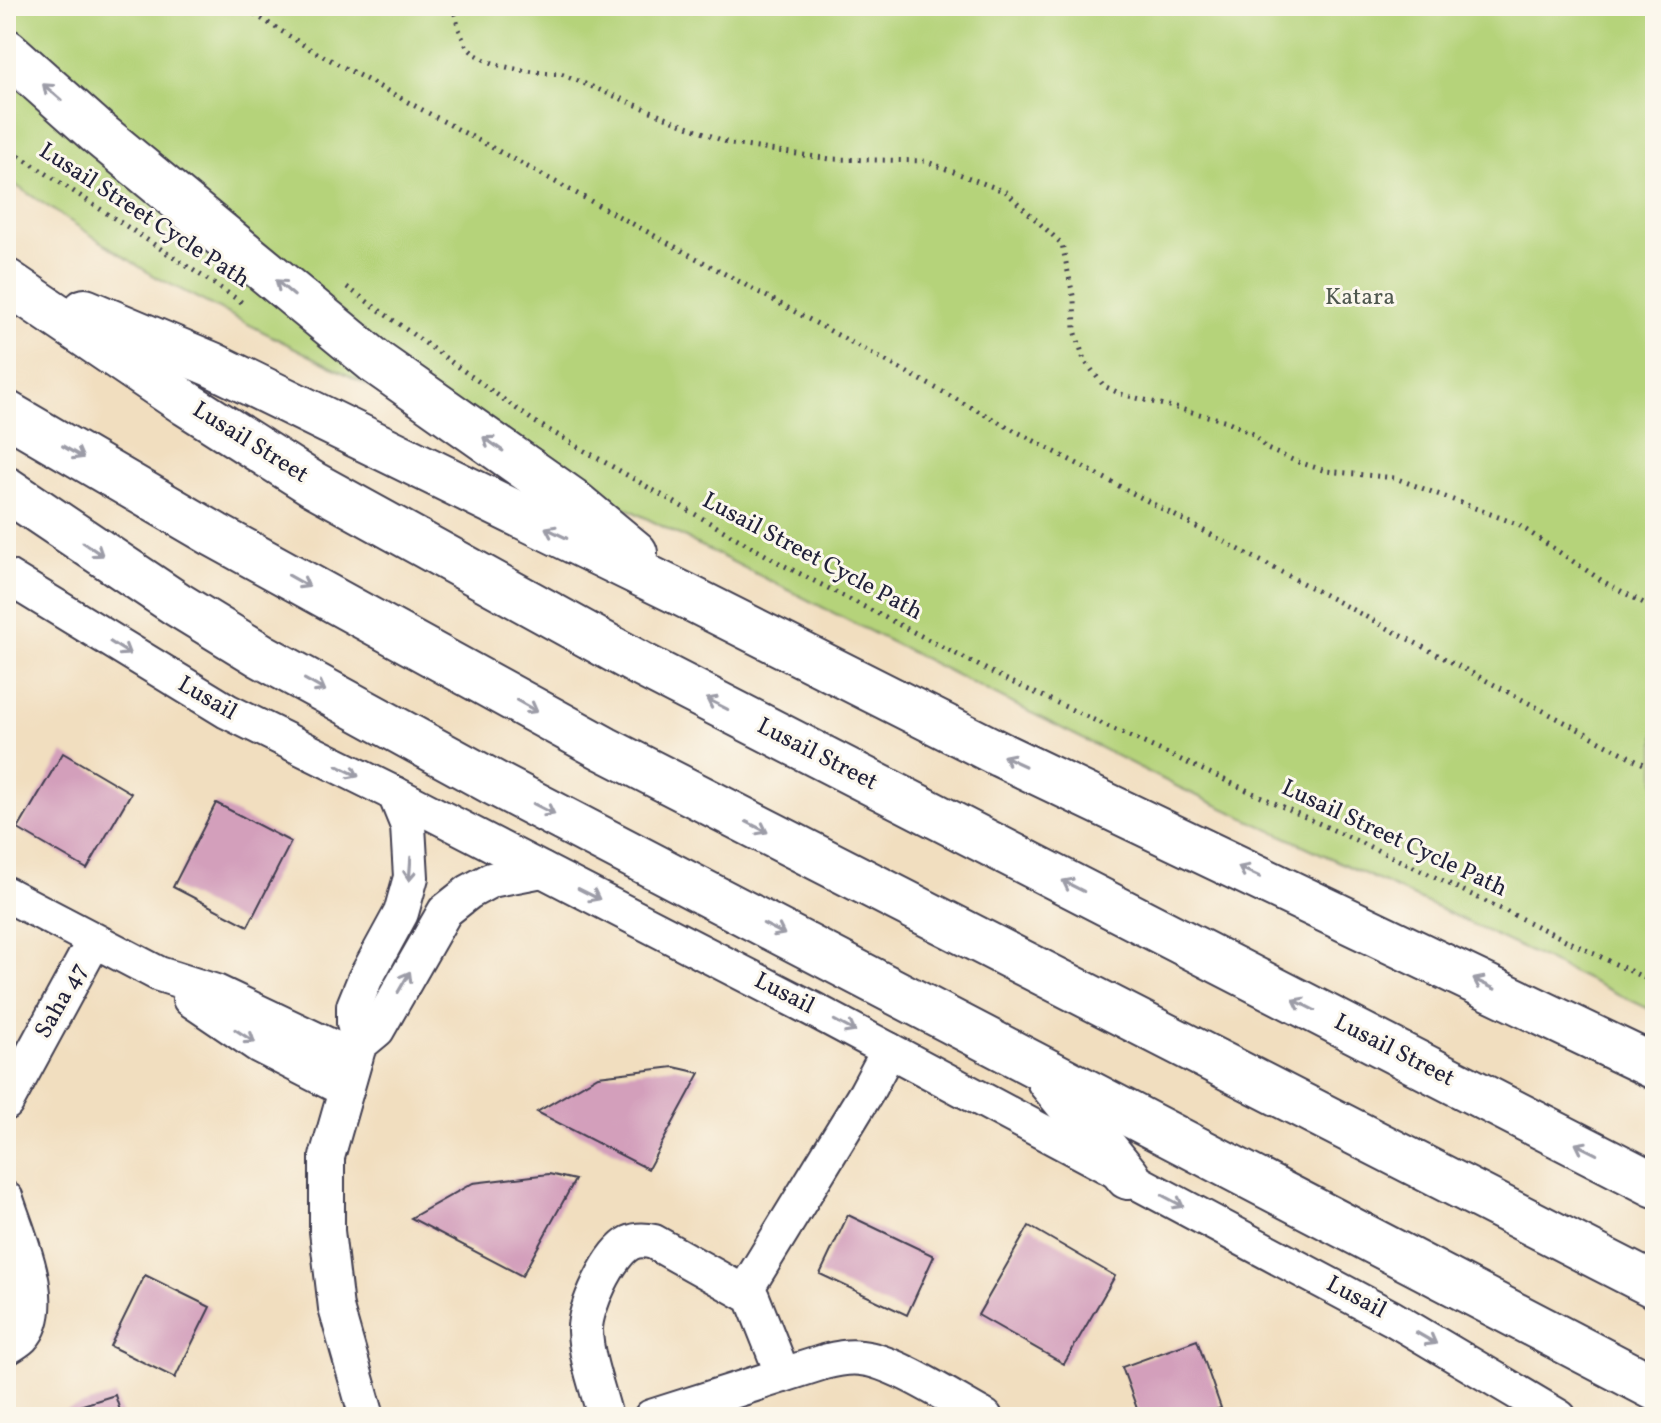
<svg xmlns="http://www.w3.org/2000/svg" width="1661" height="1423" font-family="Vollkorn,serif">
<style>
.green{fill:#b5d37a;stroke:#6c7a5a;stroke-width:2}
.building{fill:#d39fbb}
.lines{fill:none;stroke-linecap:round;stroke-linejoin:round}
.minor-casing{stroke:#413e4f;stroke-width:38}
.highway-casing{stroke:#413e4f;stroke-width:48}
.path{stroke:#413e4f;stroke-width:5;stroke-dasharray:2 6;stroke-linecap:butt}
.minor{stroke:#fff;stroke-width:34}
.highway{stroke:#fff;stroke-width:44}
.oneway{stroke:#9c9ca7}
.labels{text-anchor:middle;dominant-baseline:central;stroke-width:6;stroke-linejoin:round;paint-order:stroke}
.street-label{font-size:24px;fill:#22223b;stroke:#fbf7ec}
.park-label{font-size:24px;fill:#4e574e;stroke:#fbf7ec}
</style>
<rect width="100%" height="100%" fill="#fbf7ec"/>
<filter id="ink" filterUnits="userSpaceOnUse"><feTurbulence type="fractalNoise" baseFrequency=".0125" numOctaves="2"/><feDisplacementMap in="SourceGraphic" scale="16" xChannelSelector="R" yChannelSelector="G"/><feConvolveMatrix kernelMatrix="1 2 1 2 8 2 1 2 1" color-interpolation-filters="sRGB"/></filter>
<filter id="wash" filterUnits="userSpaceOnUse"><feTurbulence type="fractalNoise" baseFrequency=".006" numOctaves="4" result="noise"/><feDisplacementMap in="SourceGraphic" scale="32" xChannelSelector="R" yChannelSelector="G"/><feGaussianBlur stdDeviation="1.8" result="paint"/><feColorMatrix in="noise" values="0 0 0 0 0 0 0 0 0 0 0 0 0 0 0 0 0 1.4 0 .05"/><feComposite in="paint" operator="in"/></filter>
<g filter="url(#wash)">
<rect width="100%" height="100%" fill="#f1debf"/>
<polygon class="green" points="6,6 1655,6 1655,1012 1438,908 1178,787 618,504 379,391 152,275 6,179"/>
<g id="blocks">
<g class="building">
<polygon points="63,753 131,793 87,869 18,829"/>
<polygon points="216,803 291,842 248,926 173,887"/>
<polygon points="674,1067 700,1073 648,1169 537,1112 598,1076"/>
<polygon points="549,1174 575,1180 522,1276 411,1218 473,1183"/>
<polygon points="848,1215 934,1256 907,1315 820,1274"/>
<polygon points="1029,1226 1115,1276 1064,1364 978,1315"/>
<polygon points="145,1275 210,1307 175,1378 110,1346"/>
<polygon points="1197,1340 1221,1408 1195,1417 1140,1417 1122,1367"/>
<polygon points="115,1395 122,1417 48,1417 47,1416"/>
</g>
</g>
</g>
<g filter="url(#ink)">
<use href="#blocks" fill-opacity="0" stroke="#413e4f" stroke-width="2"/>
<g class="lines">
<defs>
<g id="minor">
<polyline points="6,576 227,711 395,794 814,1010 1392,1318 1559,1417"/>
<polyline points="6,894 159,974 216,992 355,1058"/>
<polyline points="190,999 258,1045 346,1090"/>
<polyline points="359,1045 354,1023 354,1006 365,979 401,913 411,877 408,826 395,794"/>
<polyline points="6,1103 94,941"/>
<path d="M6,1199C17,1234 51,1306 22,1337C18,1341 11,1345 6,1348"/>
<polyline points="745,1291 866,1093 889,1050"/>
<polyline points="367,1417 336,1308 327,1231 327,1157 359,1045 377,1030 445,911 469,892 491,880 542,870"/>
<path d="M605,1417C598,1389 586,1359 585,1331C584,1309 610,1253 630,1243C638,1239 646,1240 654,1242L752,1297L783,1375"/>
<path d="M651,1417L824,1362C836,1359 848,1356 861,1358C895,1361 953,1400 985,1417"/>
</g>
<g id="highway">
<polyline points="6,51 98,133 377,363 570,499 635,553"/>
<polyline points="6,281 187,404 313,484 642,665 1655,1185"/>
<polyline points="85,311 211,364 686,596 1001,755 1655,1067"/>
<polyline points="6,413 215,535 605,749 1655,1286"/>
<polyline points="6,489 177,604 262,656 494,783 1655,1388"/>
<polyline points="1049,1080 1128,1177"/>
</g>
</defs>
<use href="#minor" class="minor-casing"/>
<use href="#highway" class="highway-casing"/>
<g class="path">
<polyline points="241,6 310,49 991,418 1655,770"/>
<path d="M453,6C456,18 459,32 465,43C478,68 536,73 561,74L731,144L830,159L925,161L1006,192L1062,244L1074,300L1075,330L1084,360L1104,386L1121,394L1227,421L1253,434L1267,449L1295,461L1326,471L1395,478L1517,524L1604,582L1655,609"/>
<polyline points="6,147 246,305"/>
<polyline points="347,287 535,422 783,565 1005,679 1416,868 1655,983"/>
</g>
<use href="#minor" class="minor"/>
<use href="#highway" class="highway"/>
</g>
<defs><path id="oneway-shaft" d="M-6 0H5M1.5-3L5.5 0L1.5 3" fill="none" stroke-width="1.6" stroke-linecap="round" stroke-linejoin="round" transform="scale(2)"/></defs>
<g class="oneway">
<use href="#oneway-shaft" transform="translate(52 92) rotate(-139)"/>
<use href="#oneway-shaft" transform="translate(285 288) rotate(-140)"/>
<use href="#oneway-shaft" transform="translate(493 444) rotate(-145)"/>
<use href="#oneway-shaft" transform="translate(73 452) rotate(30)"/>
<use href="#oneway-shaft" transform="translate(556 533) rotate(-154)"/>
<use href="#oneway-shaft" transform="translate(93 549) rotate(34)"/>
<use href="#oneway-shaft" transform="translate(299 581) rotate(29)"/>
<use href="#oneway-shaft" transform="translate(120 648) rotate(32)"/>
<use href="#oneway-shaft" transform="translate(315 685) rotate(29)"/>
<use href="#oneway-shaft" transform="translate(717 704) rotate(-153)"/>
<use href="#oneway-shaft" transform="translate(527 706) rotate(29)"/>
<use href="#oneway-shaft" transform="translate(1014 761) rotate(-155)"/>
<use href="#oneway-shaft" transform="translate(348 771) rotate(26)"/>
<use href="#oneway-shaft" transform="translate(544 809) rotate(27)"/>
<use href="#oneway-shaft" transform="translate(757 827) rotate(27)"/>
<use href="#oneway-shaft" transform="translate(410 869) rotate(94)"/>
<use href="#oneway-shaft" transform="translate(1249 872) rotate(-155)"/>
<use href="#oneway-shaft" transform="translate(1073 886) rotate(-153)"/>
<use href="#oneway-shaft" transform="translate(589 894) rotate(27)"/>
<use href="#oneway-shaft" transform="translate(774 929) rotate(27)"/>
<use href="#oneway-shaft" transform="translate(404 982) rotate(-60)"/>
<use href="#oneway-shaft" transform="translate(1484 984) rotate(-155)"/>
<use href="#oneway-shaft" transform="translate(1304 1005) rotate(-153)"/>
<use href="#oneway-shaft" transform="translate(845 1026) rotate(28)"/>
<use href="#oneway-shaft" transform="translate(245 1036) rotate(33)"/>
<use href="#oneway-shaft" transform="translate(1586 1149) rotate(-153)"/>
<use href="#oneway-shaft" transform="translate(1173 1201) rotate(28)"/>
<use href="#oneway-shaft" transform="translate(1426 1338) rotate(30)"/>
</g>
</g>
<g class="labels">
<g class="street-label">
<text transform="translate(144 216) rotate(33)">Lusail Street Cycle Path</text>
<text transform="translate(250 443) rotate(32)">Lusail Street</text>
<text transform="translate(812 557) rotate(28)">Lusail Street Cycle Path</text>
<text transform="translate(207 699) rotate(30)">Lusail</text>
<text transform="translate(817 755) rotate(27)">Lusail Street</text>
<text transform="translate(1394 839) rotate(25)">Lusail Street Cycle Path</text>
<text transform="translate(784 994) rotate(27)">Lusail</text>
<text transform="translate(62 1001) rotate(-61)">Saha 47</text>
<text transform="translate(1394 1051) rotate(27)">Lusail Street</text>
<text transform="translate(1356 1298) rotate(28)">Lusail</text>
</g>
<g class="park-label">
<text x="1360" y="298">Katara</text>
</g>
</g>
<rect width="1661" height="1423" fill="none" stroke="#fbf7ec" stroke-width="32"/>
</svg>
